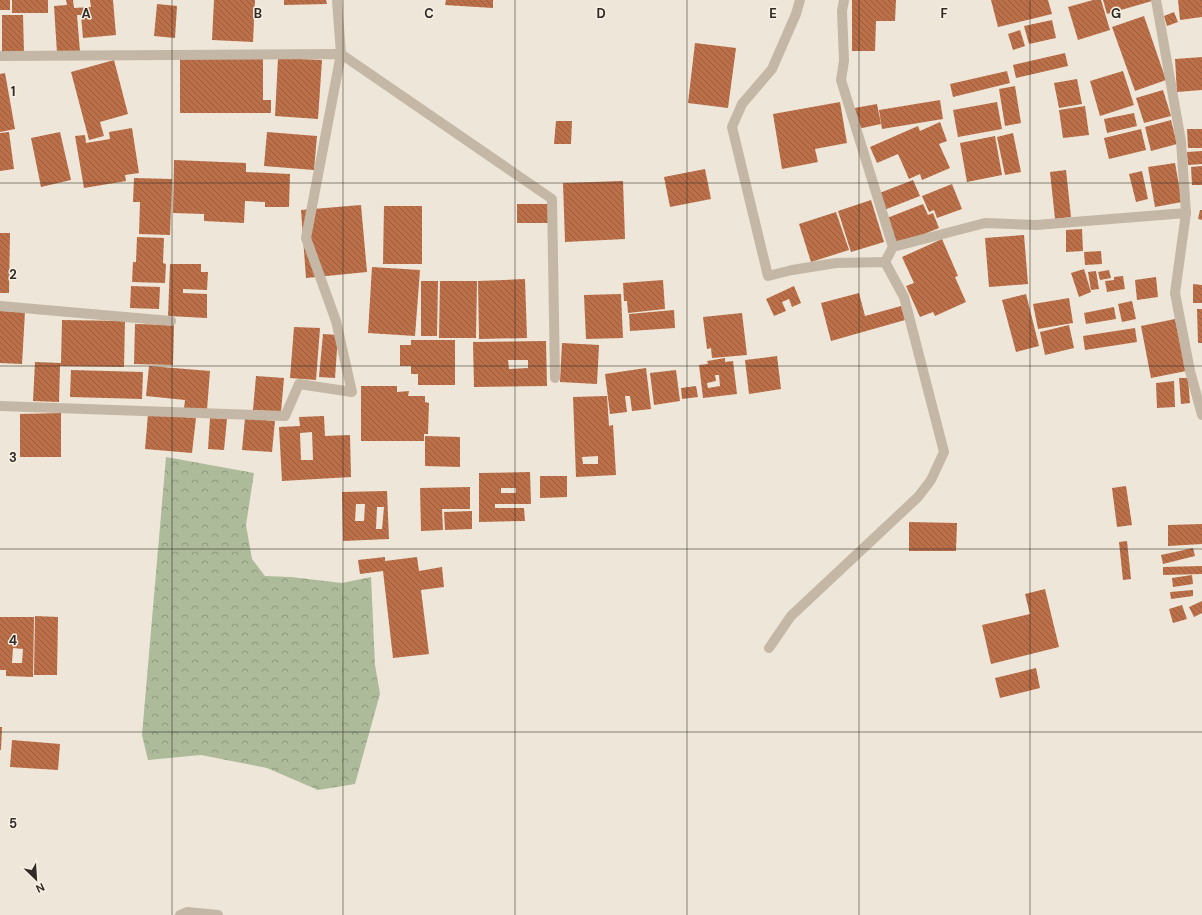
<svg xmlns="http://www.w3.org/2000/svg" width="1202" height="915" font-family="'DM Sans',sans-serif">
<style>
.forest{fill:url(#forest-crowns)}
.building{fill:url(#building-back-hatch);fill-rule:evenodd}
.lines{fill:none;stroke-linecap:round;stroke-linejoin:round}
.minor{stroke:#c5b7a5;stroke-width:10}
.grid{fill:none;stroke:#322b26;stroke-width:1;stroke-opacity:0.55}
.grid-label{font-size:13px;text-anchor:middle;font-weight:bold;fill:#322b26;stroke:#f7f0e4;stroke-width:3;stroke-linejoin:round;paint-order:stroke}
</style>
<defs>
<pattern id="forest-crowns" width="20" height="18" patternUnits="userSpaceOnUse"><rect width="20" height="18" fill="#adbb9a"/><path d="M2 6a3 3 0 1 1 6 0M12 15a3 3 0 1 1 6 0" fill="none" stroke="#8d987d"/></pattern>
<pattern id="building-back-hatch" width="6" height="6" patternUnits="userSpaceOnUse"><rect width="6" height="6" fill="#bb7049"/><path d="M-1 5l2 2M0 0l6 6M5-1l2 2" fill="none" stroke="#995c3d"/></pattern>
</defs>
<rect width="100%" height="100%" fill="#eee6d8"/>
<polygon class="forest" points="166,457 254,473 246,525 252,559 265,576 291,577 342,583 371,577 375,665 380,694 355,784 318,790 267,768 201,755 148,760 142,735"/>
<g class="building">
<rect x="0" y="0" width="10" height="10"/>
<rect x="12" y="0" width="36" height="13"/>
<polygon points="66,0 73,0 74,8 91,7 90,0 113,0 116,35 83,38 81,15 77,15 80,52 57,53 54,6 67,5"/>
<polygon points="214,0 255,0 253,42 212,40"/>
<polygon points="284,0 326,0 327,4 284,5"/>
<polygon points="446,0 493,0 493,8 445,5"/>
<polygon points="852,0 896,0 895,21 876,21 875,51 852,51"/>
<polygon points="991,0 1048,0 1052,14 998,27"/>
<polygon points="1093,0 1101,0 1110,30 1078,40 1068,7"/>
<polygon points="1103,0 1152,0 1152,1 1107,14"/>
<polygon points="1178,0 1202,0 1202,17 1180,20"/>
<polygon points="157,4 177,6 175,38 154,36"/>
<polygon points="1174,12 1178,22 1167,26 1164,16"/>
<polygon points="2,15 23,15 24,52 2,53"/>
<polygon points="1144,16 1166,80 1135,91 1112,27"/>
<polygon points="1052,20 1056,38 1029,44 1024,26"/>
<polygon points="1020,30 1025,46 1013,50 1008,34"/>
<polygon points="695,43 736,48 728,108 688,103"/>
<polygon points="1065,53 1068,66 1016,78 1013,65"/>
<polygon points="1202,57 1202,90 1177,92 1175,59"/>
<polygon points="180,58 263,58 263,100 271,100 271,113 180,113"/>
<polygon points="278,58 322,60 318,119 275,116"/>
<polygon points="114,60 128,114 100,122 104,136 89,140 71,72"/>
<polygon points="1007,71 1010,83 953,97 950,84"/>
<polygon points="1123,71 1134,105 1100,116 1090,81"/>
<polygon points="5,73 15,129 0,132 0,74"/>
<polygon points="1077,79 1082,104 1059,108 1054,83"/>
<polygon points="1015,86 1021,123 1005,126 999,89"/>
<polygon points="1163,90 1171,116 1144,123 1136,98"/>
<polygon points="940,100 943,119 882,129 879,110"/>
<polygon points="840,102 847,143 815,149 818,162 782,169 773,114"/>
<polygon points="997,102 1002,129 958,137 953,110"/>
<polygon points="877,104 881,124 853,130 849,109"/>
<polygon points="1085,106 1089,135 1063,138 1059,110"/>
<polygon points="1134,113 1137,126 1107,133 1104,119"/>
<polygon points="1171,120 1177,144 1151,151 1145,127"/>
<polygon points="556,121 572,121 571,144 554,144"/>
<polygon points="940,122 947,141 939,144 950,168 922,180 920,174 909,179 898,154 877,163 870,147 918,126 920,131"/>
<polygon points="132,128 139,173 125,175 126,181 84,188 75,136 85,135 86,143 110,139 109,132"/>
<polygon points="1141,129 1146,150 1109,159 1104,138"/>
<polygon points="1187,129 1202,129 1202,148 1188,148"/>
<polygon points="9,132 14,169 0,171 0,133"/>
<polygon points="60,132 71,180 41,187 31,138"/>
<polygon points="267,132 317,136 314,170 264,166"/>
<polygon points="1013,133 1021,172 1005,175 997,137"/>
<polygon points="995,136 1002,175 967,182 960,143"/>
<polygon points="1202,151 1202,164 1188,165 1187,152"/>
<polygon points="174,160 246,163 246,172 290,174 289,207 265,207 265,202 245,201 244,223 204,221 204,214 173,213"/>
<polygon points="1175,163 1182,202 1155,207 1148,167"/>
<polygon points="1202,166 1202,185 1192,185 1191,167"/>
<polygon points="705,169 711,199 670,207 664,177"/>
<polygon points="1066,170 1071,217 1055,219 1050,172"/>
<polygon points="1142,171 1148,199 1136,202 1129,174"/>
<polygon points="134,178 172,179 170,235 139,234 140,202 133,202"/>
<polygon points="913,180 920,196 884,210 877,194"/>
<polygon points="623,181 625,239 565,242 563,183"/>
<polygon points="952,184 962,209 937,218 934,210 929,212 922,196"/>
<polygon points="871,200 884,242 851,252 838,211"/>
<polygon points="517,204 550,204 549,223 517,223"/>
<polygon points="923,204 928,215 933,213 939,228 897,245 887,218"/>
<polygon points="361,205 367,272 306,278 301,210"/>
<polygon points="384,206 422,206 422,264 383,264"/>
<polygon points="1200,210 1202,210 1202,220 1198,219"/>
<polygon points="836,212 849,250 811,262 799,224"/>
<polygon points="1082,229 1083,251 1066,252 1066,230"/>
<polygon points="0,233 10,233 9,293 0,293"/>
<polygon points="1024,235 1028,284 989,287 985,238"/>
<polygon points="137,237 164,238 163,263 166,264 165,283 132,282 133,262 136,262"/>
<polygon points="942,239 958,276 955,277 966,302 935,316 933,312 920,317 906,286 914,283 902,257"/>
<polygon points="1101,251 1102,264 1085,265 1084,252"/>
<polygon points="170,264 201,264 201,272 208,272 207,290 183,289 183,293 207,294 207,318 168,316"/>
<polygon points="372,267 420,270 415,336 368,333"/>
<polygon points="1084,269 1091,292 1079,297 1071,273"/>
<polygon points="1109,270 1111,278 1100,280 1098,272"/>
<polygon points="1096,271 1099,289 1091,290 1088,272"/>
<polygon points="1123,276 1125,289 1107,292 1105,281 1114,280 1114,277"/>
<polygon points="1156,277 1158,297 1137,300 1135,280"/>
<polygon points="525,279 527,338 479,339 478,281"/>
<polygon points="663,280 665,309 628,313 627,301 624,301 623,283"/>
<polygon points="421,281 438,281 437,336 421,336"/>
<polygon points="440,281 477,281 476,338 439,338"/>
<polygon points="1193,284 1202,285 1202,303 1193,303"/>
<polygon points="131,286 160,287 159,309 130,308"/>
<polygon points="794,286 801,303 792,307 789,299 782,302 786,311 774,316 766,299"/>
<polygon points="859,293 865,316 901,306 905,320 831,341 821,303"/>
<polygon points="621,294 623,338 586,339 584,295"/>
<polygon points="1026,294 1039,346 1016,352 1002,300"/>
<polygon points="1069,298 1073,323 1038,329 1033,304"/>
<polygon points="1132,301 1136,319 1122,322 1118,304"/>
<polygon points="1114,307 1116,319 1086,324 1084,313"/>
<polygon points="1197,309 1202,309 1202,343 1198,343"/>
<polygon points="674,310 675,328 630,331 629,314"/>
<polygon points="0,311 25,312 22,364 0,363"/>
<polygon points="742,313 747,355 712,358 711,348 707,349 703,317"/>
<polygon points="1175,319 1186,371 1151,378 1141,326"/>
<polygon points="62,320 125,321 124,367 60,366 59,402 33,401 35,362 61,363"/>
<polygon points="135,324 174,325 173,365 134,364"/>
<polygon points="1069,325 1074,348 1045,355 1040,332"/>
<polygon points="294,327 320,328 316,380 290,378"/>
<polygon points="1135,328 1137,342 1085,350 1083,336"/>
<polygon points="323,334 338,335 335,378 319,377"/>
<polygon points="411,340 455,340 455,385 418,385 418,374 411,374 411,366 400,366 400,345 411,345"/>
<path d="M546,341L547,386L474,387L473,342ZM508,360H528V368L509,369Z"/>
<polygon points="562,343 599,345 597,384 560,382"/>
<polygon points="777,356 781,389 749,394 745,360"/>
<path d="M725,358V362L733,361L737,394L703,398L699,365L708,364L707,361ZM715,375H719L720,386L708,388L707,383L716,381Z"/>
<polygon points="149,366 210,371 207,410 184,408 185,400 146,396"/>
<polygon points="646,368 651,409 632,411 630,396 625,396 627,412 610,414 605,374"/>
<polygon points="71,370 143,372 142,399 70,397"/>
<polygon points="676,370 680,401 654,405 650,373"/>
<polygon points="256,376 284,378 281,412 253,410"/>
<polygon points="1179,378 1188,378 1190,403 1181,404"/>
<polygon points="1174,381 1175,407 1157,408 1156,383"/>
<polygon points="361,386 397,386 397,392 409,391 408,396 425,396 425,402 429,403 428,434 424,434 424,441 361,441"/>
<polygon points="696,386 698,397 682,399 681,388"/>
<path d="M607,396L609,426L613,425L616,475L576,477L573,397ZM598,456V464H583L582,457Z"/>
<polygon points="61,413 61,457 20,457 20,414"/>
<polygon points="148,414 196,418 192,453 145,449"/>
<path d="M324,416L325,436L350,435L351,477L282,481L279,427L300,426L299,417ZM312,432L313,460H301L300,433Z"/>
<polygon points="210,418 227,419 224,450 208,449"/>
<polygon points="245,418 275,421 272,452 242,450"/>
<polygon points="425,436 460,437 460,467 425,466"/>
<path d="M530,472L531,504H495V508H524L525,521L479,522V473ZM501,488H516V493H501Z"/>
<polygon points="540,476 567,476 567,497 540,498"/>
<polygon points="1126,486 1132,525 1117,527 1112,488"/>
<polygon points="470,487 470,509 442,509 443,530 421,531 420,488"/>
<path d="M387,491L389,539L343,541L342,492ZM356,504H365L364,521H355ZM377,507H384L382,529H376Z"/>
<polygon points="472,511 472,529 445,530 444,512"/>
<polygon points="909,522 957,523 956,551 909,551"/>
<polygon points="1202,524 1202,544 1168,546 1168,525"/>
<polygon points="1127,541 1131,579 1123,580 1119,542"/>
<polygon points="1193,548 1195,556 1163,564 1161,555"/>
<polygon points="385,557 385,561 417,557 419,571 442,567 444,587 421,590 429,654 393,658 383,571 360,574 358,560"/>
<polygon points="1202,566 1202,574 1163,575 1163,567"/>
<polygon points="1192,575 1193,584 1173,587 1172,578"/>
<polygon points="1045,589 1059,647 991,664 982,625 1030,614 1025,594"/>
<polygon points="1193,590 1193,596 1171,599 1170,592"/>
<polygon points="1202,601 1202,613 1194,617 1189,607"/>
<polygon points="1182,605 1187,619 1173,623 1169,609"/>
<polygon points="35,616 58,617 57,675 34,675"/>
<path d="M0,617H34L33,677L6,676V670H0ZM13,648L23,649L22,663H12Z"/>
<polygon points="1036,668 1040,688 1000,698 995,678"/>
<polygon points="0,727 2,727 1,750 0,750"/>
<polygon points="12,740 60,744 58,770 10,767"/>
</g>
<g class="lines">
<g class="minor">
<polyline points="844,0 842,11 844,61 841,80 893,247"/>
<polyline points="1156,0 1181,141 1186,213 1175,293 1190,371 1202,415"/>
<polyline points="0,56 341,54 552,199 555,378"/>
<polyline points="885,262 893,247 985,223 1036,225 1186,213"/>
<polyline points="0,306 171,321"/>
<polyline points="0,406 285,416 299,384 352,392 336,321 306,238 341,54 337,0"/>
<polyline points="769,648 791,616 918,497 931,480 944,452 904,297 885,262 836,263 792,270 768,276 732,127 742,104 772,69 796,14 800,0"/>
<polyline points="180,915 187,912 218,915"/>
</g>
</g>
<path class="grid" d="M172,0V915M343,0V915M515,0V915M687,0V915M859,0V915M1030,0V915M0,183H1202M0,366H1202M0,549H1202M0,732H1202"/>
<g class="grid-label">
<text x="86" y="18">A</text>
<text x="258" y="18">B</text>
<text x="429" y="18">C</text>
<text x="601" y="18">D</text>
<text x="773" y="18">E</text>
<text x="944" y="18">F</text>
<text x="1116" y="18">G</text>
<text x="13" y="96">1</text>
<text x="13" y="279">2</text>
<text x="13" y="462">3</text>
<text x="13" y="645">4</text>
<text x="13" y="828">5</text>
</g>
<g transform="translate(36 879) rotate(155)" stroke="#f7f0e4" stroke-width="3" paint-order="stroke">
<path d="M0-3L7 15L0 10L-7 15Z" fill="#322b26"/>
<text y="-6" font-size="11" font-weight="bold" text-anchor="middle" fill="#322b26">N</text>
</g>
</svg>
